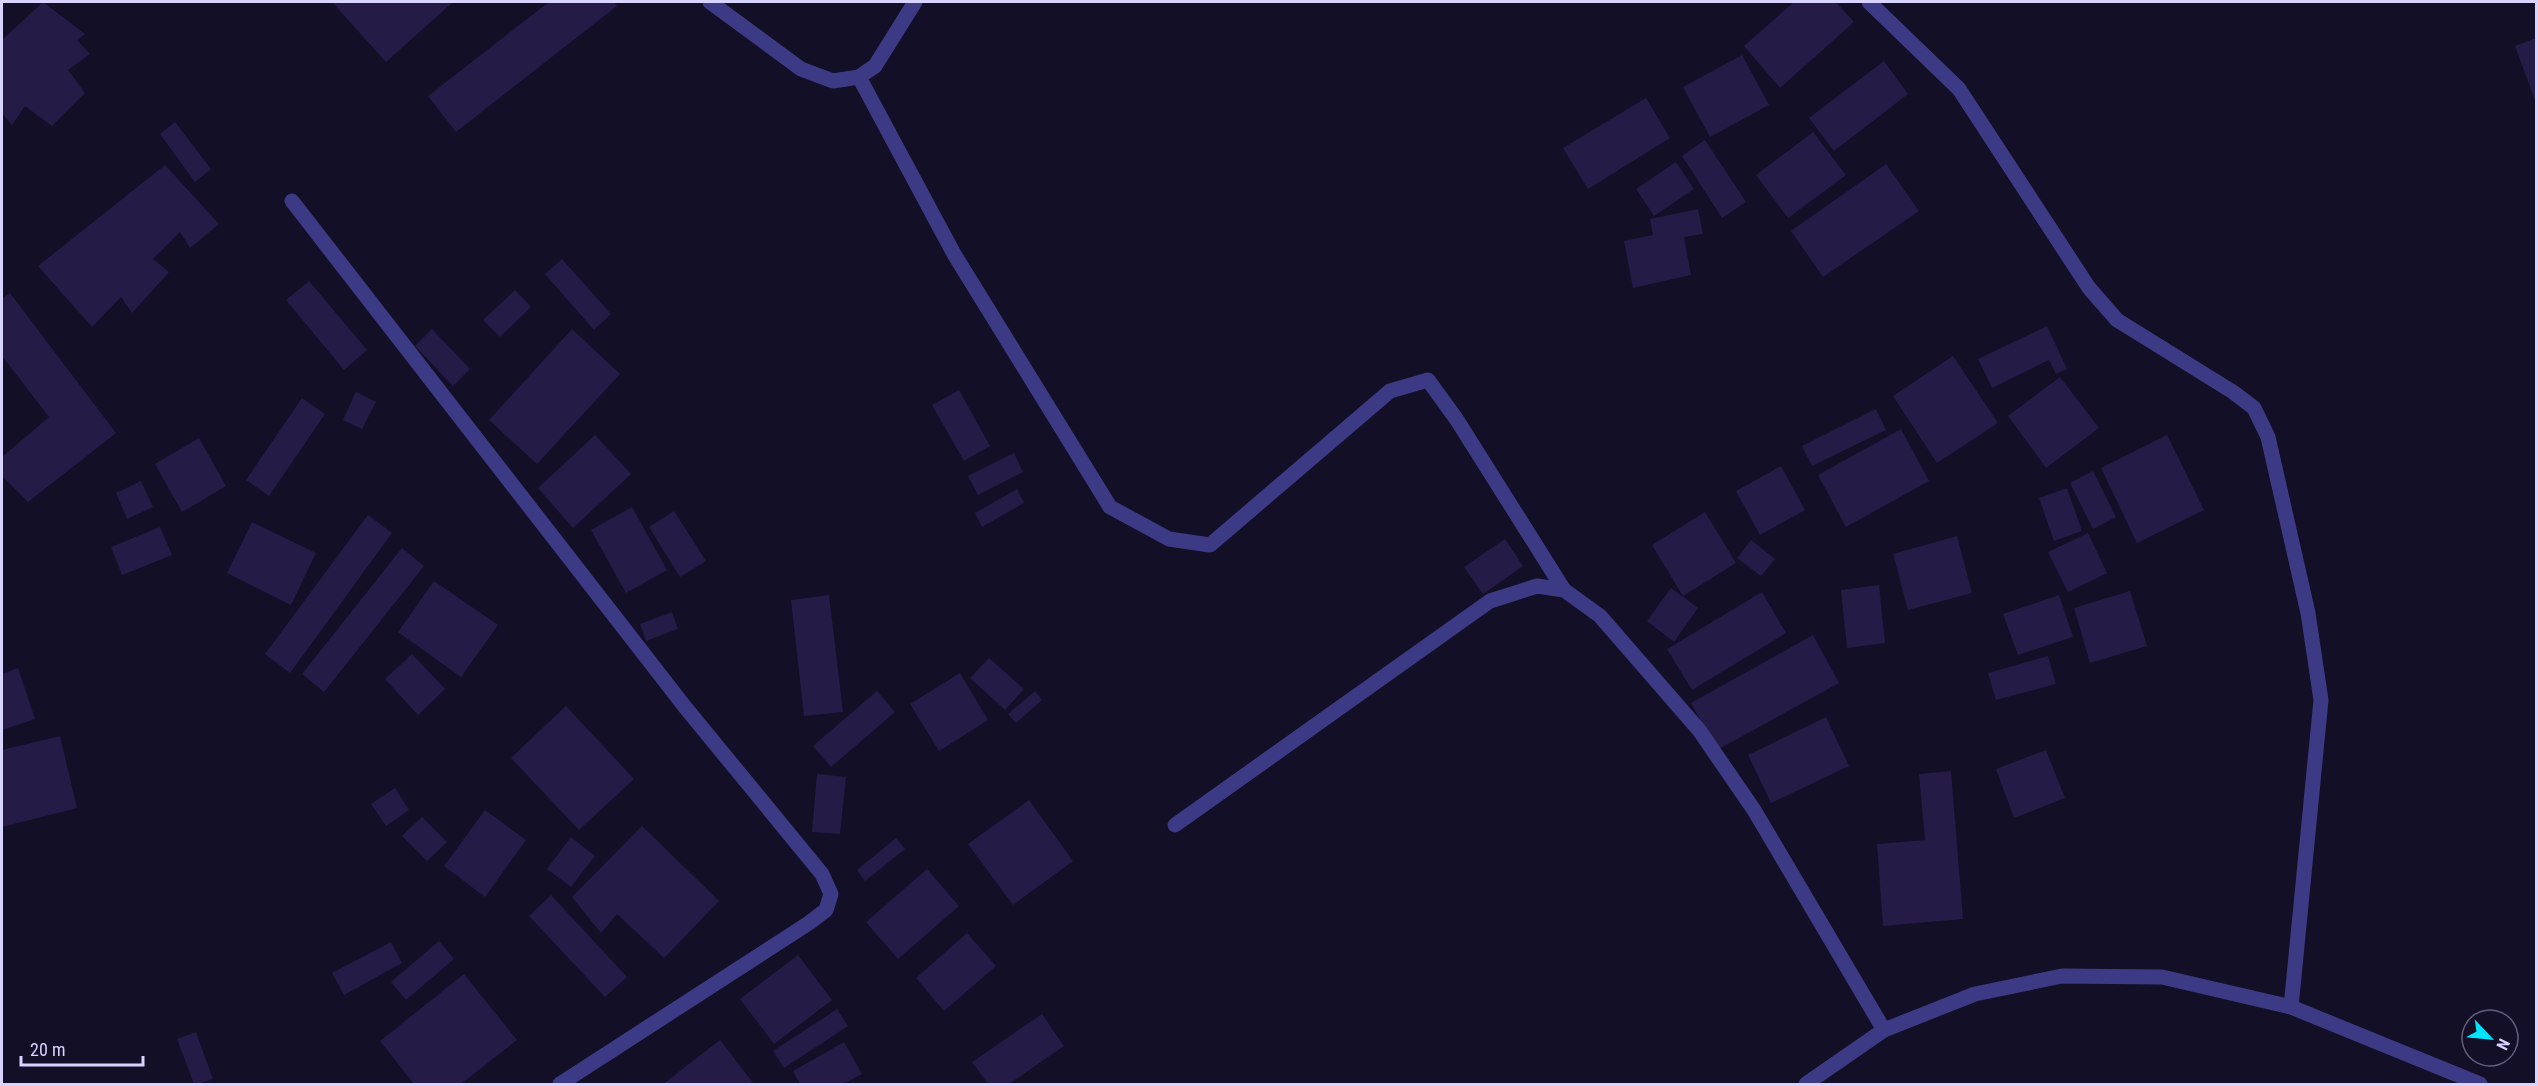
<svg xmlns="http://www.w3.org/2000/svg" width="2538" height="1086" font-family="'Roboto Condensed',sans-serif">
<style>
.building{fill:#241b47}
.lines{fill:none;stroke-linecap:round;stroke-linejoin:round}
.minor{stroke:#3d3a85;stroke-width:15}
</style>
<rect width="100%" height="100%" fill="#130f26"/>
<g class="building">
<polygon points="43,2 85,34 77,40 90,54 68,70 85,93 52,126 25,106 12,125 2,113 2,40"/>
<polygon points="332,2 453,2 386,62"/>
<polygon points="549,2 614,2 617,6 456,132 428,96"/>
<polygon points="1794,2 1836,2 1854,22 1780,88 1744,46"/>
<polygon points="2536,38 2536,103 2515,46"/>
<polygon points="1742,55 1769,105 1710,137 1683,87"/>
<polygon points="1884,61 1908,94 1834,151 1809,118"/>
<polygon points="1646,98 1670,138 1588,189 1563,148"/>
<polygon points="175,122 211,169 195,182 160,134"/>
<polygon points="1813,132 1846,175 1788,218 1756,175"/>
<polygon points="1705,140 1746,202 1722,218 1682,156"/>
<polygon points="1676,162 1694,189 1654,216 1636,189"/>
<polygon points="1886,164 1919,211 1823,277 1791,231"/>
<polygon points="165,165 219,224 190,248 180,232 153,259 169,272 132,313 121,297 92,327 38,266"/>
<polygon points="1698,209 1703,234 1684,237 1691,275 1633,288 1624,241 1653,235 1650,219"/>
<polygon points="562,259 611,314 594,330 545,274"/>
<polygon points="309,281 367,350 344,370 286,300"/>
<polygon points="515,290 531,307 500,337 483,320"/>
<polygon points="10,293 116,433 28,502 2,476 2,457 49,417 2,356 2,299"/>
<polygon points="2047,326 2067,369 2056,374 2049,360 1992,388 1978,359"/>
<polygon points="432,329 470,369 453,386 415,346"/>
<polygon points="572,329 620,374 537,464 489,420"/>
<polygon points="1953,356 1998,423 1937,463 1893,396"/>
<polygon points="2060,377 2099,428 2046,468 2008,416"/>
<polygon points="959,390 990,446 964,461 932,405"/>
<polygon points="356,392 376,402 362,429 343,420"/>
<polygon points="302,398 325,414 269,496 246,480"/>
<polygon points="1876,409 1886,430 1812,466 1802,446"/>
<polygon points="1901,429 1929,481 1846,527 1818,475"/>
<polygon points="595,435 631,474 573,528 538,488"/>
<polygon points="2167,435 2204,510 2137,543 2101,468"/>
<polygon points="199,438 226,486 182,512 155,464"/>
<polygon points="1014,453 1023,472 978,495 968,476"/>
<polygon points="1781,466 1805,510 1760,535 1736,491"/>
<polygon points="2093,471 2116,517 2093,529 2070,483"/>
<polygon points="141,481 153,507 127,519 116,493"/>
<polygon points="2067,488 2082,531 2054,541 2039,498"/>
<polygon points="1017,489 1024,503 982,527 975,513"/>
<polygon points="632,507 667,570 626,593 591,530"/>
<polygon points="674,511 706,561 680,577 649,527"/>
<polygon points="1705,512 1736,563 1683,596 1652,545"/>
<polygon points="368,515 392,533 290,673 265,654"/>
<polygon points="252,522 316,553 291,605 227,573"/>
<polygon points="160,527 172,555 122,575 111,547"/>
<polygon points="2088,533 2107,573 2068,592 2048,552"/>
<polygon points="1957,536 1972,593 1908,610 1893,554"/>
<polygon points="1505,539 1523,566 1483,594 1464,567"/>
<polygon points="1751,540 1775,559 1761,576 1737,558"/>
<polygon points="402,548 424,566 324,692 302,674"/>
<polygon points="434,581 498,625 461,677 398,632"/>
<polygon points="1879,585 1885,643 1847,648 1841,590"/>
<polygon points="1671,588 1698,608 1674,642 1647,621"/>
<polygon points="2130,591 2147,646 2090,663 2074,608"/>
<polygon points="1762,592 1786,633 1692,690 1667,649"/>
<polygon points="829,595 843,712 804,716 791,600"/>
<polygon points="2059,595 2073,637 2018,655 2003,614"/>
<polygon points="672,612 678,629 646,641 640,624"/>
<polygon points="1813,635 1839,683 1717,750 1691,703"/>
<polygon points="412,654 445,689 418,715 385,679"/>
<polygon points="2048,656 2056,684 1996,700 1988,673"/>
<polygon points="989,658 1024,689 1005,710 970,678"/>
<polygon points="18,668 35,719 2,730 2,674"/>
<polygon points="960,673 988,720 939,751 910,704"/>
<polygon points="877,691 895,712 831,767 813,746"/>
<polygon points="1035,691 1042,700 1016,723 1008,714"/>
<polygon points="566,706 634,779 579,830 511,758"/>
<polygon points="1826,717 1849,766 1771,803 1748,755"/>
<polygon points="60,736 77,808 2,827 2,750"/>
<polygon points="2046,750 2065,798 2014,818 1996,769"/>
<polygon points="1951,771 1963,919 1883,926 1877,844 1925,840 1919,774"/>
<polygon points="817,774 846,777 840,834 812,832"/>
<polygon points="395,788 409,810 386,826 371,804"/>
<polygon points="1029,800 1073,861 1013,905 968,844"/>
<polygon points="485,810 526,840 485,897 444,866"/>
<polygon points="422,817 447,842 427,861 402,836"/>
<polygon points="642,826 719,901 664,958 617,914 601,933 572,897"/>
<polygon points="571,837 595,856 571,887 547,869"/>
<polygon points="896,838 905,849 865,881 857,870"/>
<polygon points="927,869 959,906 898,959 866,922"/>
<polygon points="551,895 627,977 605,997 529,916"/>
<polygon points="967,933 996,966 944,1011 916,978"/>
<polygon points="439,941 454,959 406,1000 391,982"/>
<polygon points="391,942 402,963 344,995 332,973"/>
<polygon points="798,955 832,1000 774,1044 740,999"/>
<polygon points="464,974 517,1040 461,1084 414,1084 380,1041"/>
<polygon points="837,1009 848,1026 784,1068 773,1051"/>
<polygon points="1042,1014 1064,1046 1009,1084 988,1084 972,1062"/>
<polygon points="196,1032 213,1079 198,1084 194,1084 177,1039"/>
<polygon points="720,1040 754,1084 663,1084"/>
<polygon points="844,1042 862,1074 843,1084 800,1084 793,1071"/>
</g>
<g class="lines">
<g class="minor">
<polyline points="710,2 801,69 833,81 859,77 875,66 915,2"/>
<polyline points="1869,2 1959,89 2089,288 2117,320 2233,392 2254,408 2268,437 2308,613 2321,700 2291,1007"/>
<polyline points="859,77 954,254 1110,507 1169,539 1210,545 1390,391 1428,380 1457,420 1564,590"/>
<polyline points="292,201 685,707 822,874 831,894 826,910 809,923 560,1084"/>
<polyline points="1175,825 1490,601 1537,586 1564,590 1600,616 1699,730 1754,810 1884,1030"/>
<polyline points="1806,1084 1884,1030 1975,994 2062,976 2162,977 2291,1007 2480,1084"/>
</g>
</g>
<rect width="2538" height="1086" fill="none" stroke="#d9d4ff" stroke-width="6"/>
<g transform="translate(2490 1038) rotate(116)"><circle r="28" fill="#130f26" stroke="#625e7d" stroke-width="1.5"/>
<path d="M0-4.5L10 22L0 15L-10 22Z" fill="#00e5ff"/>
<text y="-9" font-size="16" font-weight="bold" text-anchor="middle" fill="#d9d4ff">N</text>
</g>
<path d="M21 1056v9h122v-9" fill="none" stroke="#d9d4ff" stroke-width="3"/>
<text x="30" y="1056" font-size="18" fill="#d9d4ff" stroke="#130f26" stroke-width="4.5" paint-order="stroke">20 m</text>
</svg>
